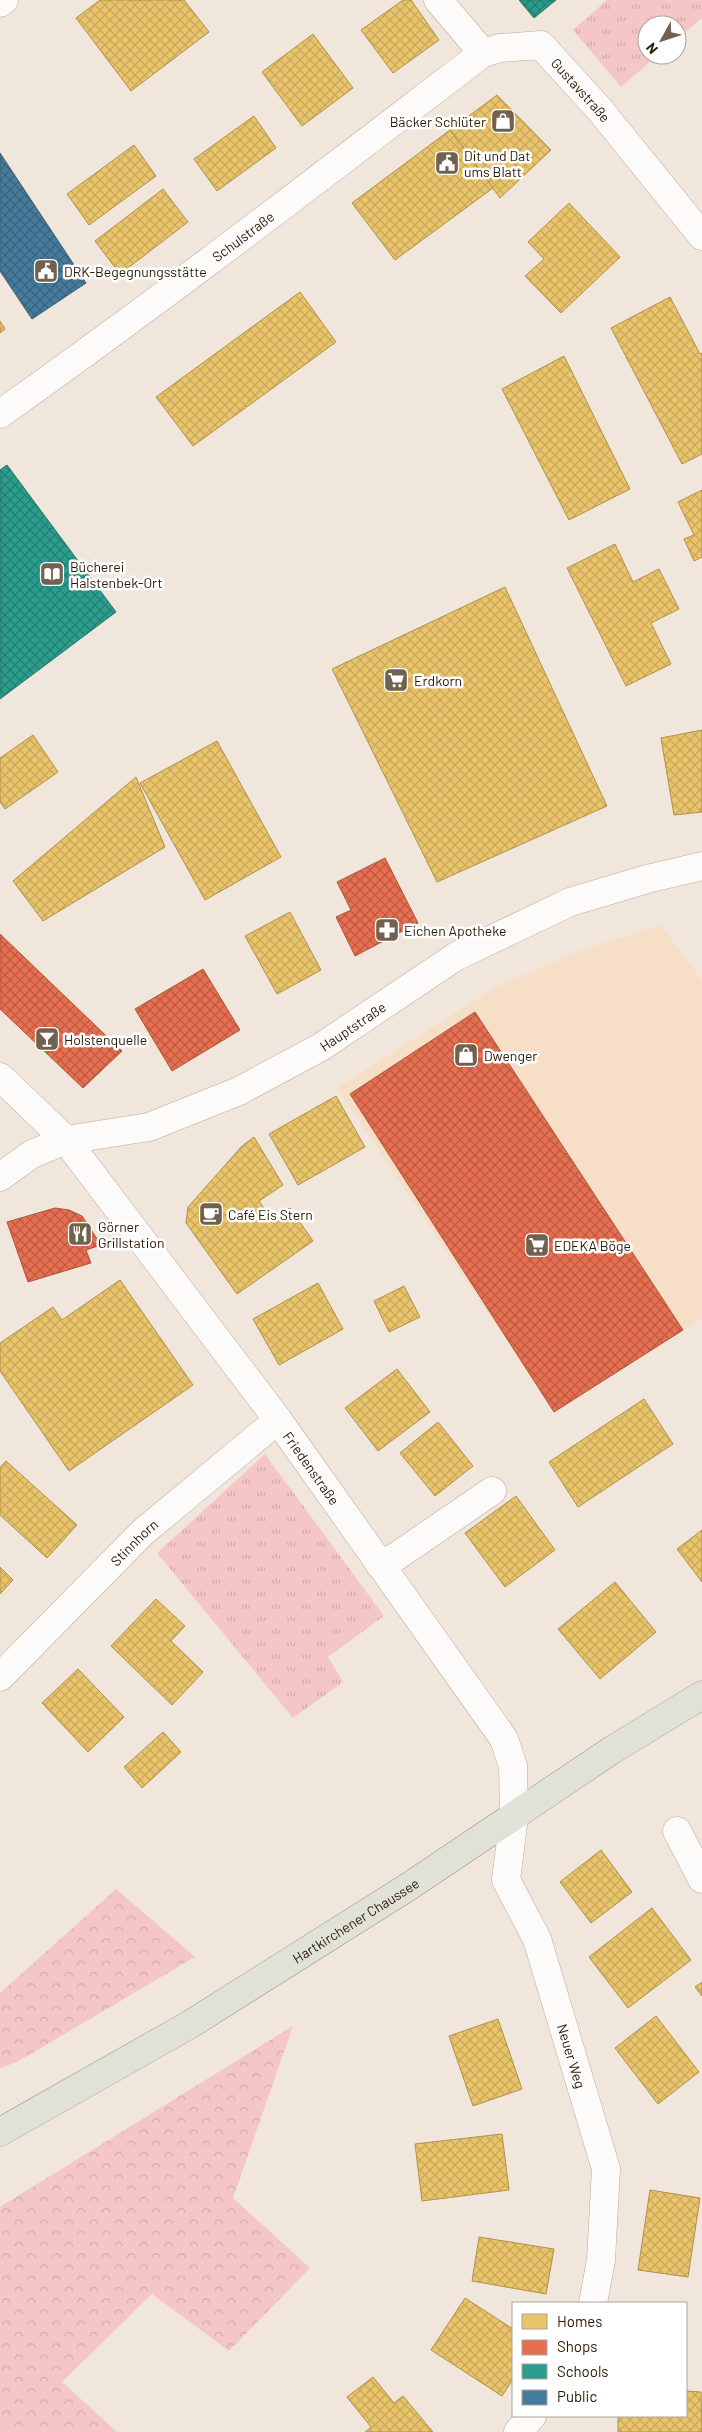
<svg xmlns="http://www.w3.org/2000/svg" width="702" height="2432" font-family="Barlow,sans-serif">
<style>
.built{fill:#f6dfc6}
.grass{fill:url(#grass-tufts)}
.forest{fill:url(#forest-crowns)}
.homes{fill:url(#homes-cross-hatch);stroke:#b1914b}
.shops{fill:url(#shops-cross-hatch);stroke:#af563a}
.schools{fill:url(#schools-cross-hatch);stroke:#2b7665}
.public{fill:url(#public-cross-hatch);stroke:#3e5e6f}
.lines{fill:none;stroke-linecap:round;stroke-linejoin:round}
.minor-casing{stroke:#baac9d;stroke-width:29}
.major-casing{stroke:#9a9a85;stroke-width:29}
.minor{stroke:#fdfbfa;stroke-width:28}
.major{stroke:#e0e2d8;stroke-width:28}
.labels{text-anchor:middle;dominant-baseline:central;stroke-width:5;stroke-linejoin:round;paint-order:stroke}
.street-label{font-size:14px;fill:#2d1a04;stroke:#fff}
.poi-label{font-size:14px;fill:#2d1a04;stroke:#fff;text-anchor:start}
</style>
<defs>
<pattern id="grass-tufts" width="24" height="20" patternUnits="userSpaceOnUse" patternTransform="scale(1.25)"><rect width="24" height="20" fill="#f4c6c7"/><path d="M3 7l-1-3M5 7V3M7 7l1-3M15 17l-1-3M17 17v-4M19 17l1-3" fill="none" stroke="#d2aaa9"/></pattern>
<pattern id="forest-crowns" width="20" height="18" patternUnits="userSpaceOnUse" patternTransform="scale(1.25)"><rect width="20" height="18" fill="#f4c6c7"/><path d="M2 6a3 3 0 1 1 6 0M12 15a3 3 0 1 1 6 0" fill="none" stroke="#d2aaa9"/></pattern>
<pattern id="homes-cross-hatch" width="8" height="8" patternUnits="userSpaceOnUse" patternTransform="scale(1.25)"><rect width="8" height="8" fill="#e9c46a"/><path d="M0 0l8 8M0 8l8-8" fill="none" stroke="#c8a85a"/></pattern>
<pattern id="shops-cross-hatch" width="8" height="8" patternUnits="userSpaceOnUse" patternTransform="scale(1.25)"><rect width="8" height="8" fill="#e76f51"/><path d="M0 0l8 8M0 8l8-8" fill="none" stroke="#bc5a41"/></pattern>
<pattern id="schools-cross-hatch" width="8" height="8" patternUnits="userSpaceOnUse" patternTransform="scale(1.25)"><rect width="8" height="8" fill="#2a9d8f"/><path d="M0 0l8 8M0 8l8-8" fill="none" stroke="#247f73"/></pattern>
<pattern id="public-cross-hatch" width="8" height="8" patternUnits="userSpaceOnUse" patternTransform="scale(1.25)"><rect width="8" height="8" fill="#457b9d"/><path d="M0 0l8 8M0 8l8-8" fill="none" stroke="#3a647e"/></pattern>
</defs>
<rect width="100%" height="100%" fill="#f1e6db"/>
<polygon class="built" points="661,925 702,980 702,1319 554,1412 337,1088 494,988 579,951"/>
<g class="grass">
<polygon points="607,0 702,0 702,18 677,39 677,25 647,25 647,55 658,55 621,87 573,30"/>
<polygon points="265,1454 384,1616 328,1657 343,1682 293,1718 157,1553"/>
</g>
<g class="forest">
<polygon points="116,1889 195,1957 17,2062 0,2068 0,1993"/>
<polygon points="293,2026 233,2198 310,2268 229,2351 152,2294 62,2382 117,2432 0,2432 0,2207"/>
</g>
<g class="homes">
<polygon points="100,0 184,0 209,32 131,91 76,18"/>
<polygon points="403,0 411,0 439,40 393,73 361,30"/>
<polygon points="313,34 353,88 302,126 262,72"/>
<polygon points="497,95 551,150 500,198 450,130"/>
<polygon points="254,116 276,148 217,191 194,159"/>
<polygon points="450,130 493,188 395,260 352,203"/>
<polygon points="134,145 156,176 89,225 67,194"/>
<polygon points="163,189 188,222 120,274 95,241"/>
<polygon points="569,203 620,257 561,313 525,276 544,259 528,242"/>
<polygon points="300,292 336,342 193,446 156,397"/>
<polygon points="670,297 700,354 702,353 702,454 682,464 611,328"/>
<polygon points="0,321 5,329 0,333"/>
<polygon points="564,356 630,489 569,520 502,389"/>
<polygon points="702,490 702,557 694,561 684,539 694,535 678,502"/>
<polygon points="615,544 633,582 659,569 679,609 651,623 671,664 626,686 567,568"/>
<polygon points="505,587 607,806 437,882 332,669"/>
<polygon points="702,730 702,812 674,815 661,738"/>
<polygon points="33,735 58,772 5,809 0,802 0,758"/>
<polygon points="217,741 281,857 205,900 140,783"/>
<polygon points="136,777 165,847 43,921 13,881"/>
<polygon points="290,912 321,970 277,994 245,936"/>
<polygon points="336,1096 365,1147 298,1185 269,1134"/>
<polygon points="254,1137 283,1185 259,1201 272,1219 290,1208 313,1241 237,1294 186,1223 188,1207 242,1146"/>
<polygon points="120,1280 193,1385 69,1471 0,1371 0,1343 53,1307 62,1320"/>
<polygon points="318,1283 343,1329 279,1365 253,1319"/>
<polygon points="404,1286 420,1317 389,1332 374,1301"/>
<polygon points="397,1369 430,1412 378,1451 345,1408"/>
<polygon points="644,1399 673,1444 578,1507 549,1462"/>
<polygon points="438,1422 473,1466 435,1496 400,1453"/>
<polygon points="6,1461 77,1525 47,1558 0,1515 0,1467"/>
<polygon points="516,1496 555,1550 505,1587 465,1533"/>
<polygon points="702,1530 702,1582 677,1549"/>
<polygon points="0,1567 13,1580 0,1594"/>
<polygon points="615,1582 656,1632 600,1679 558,1629"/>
<polygon points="156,1599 185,1626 171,1641 203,1672 172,1705 111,1646"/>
<polygon points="78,1669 124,1717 88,1752 42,1703"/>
<polygon points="163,1732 181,1752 142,1788 124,1767"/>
<polygon points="601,1850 632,1892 591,1923 560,1882"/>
<polygon points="652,1908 691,1960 628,2008 589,1957"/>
<polygon points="702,1982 702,1996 695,1987"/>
<polygon points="656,2016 699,2072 658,2104 615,2048"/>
<polygon points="498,2019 522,2089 473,2106 449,2036"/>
<polygon points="502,2134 509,2190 422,2201 415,2144"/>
<polygon points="650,2190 700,2198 688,2277 638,2270"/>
<polygon points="479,2237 554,2249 546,2294 472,2281"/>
<polygon points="465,2298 513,2329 513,2379 502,2396 431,2350"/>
<polygon points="373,2377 394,2403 403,2396 433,2432 365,2432 371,2427 347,2397"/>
<polygon points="686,2391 701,2392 702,2432 618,2432 618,2416 686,2416"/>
</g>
<g class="shops">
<polygon points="385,858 418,923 355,956 336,917 351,910 337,882"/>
<polygon points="0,934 122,1051 83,1088 0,1009"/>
<polygon points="203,969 240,1030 172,1071 135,1009"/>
<polygon points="475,1012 683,1330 554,1412 350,1094"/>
<polygon points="55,1208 69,1210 82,1216 101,1245 86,1250 91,1263 28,1282 7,1222"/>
</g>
<g class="schools">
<polygon points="519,0 556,0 534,18"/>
<polygon points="7,465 116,612 0,699 0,470"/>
</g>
<polygon class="public" points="0,153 86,283 32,319 0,271"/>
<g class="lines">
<defs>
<g id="minor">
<polyline points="438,0 483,53"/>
<polyline points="0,3 4,0"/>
<path id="s1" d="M0,414C164,298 323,175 483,53L500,48L541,45L600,110L702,236"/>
<path id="s2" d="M0,1077L66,1140L278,1420L504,1739L513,1766L514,1816L506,1880L537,1939L606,2169L601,2260L593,2303"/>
<path id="s3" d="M0,1177L32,1154L66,1140L149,1127L239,1091L321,1047L455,957L570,902L647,879L702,866"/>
<polyline points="380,1565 397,1556 492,1491"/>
<path id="s4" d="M0,1677L143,1532L278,1420"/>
<polyline points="677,1831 702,1879"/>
<polyline points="518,2432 532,2416"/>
</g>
<g id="major">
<path id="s5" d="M0,2132L189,2025L408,1887L612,1750L702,1695"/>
</g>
</defs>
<use href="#minor" class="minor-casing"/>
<use href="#major" class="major-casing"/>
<use href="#minor" class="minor"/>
<use href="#major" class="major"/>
</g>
<defs>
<symbol id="shop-square" viewBox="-11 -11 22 22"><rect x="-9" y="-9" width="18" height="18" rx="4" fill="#72614f" stroke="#fff"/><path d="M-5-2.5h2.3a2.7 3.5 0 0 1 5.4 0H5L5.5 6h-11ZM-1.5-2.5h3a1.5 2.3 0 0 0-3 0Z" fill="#fff"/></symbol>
<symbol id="civic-square" viewBox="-11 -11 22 22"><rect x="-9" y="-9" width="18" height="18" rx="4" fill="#72614f" stroke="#fff"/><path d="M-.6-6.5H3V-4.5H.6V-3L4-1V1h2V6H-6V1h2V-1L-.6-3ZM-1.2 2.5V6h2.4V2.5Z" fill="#fff"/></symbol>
<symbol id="library-square" viewBox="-11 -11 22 22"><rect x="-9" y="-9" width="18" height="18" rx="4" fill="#72614f" stroke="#fff"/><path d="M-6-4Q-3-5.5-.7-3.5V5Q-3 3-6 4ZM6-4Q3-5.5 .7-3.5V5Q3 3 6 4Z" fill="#fff"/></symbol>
<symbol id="supermarket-square" viewBox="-11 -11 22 22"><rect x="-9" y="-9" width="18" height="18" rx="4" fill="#72614f" stroke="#fff"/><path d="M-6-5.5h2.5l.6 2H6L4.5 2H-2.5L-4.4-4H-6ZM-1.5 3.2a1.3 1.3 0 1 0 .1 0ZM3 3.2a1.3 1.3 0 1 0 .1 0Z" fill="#fff"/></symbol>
<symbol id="pharmacy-square" viewBox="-11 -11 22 22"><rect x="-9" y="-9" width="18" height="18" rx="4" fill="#72614f" stroke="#fff"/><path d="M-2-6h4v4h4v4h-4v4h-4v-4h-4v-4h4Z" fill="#fff"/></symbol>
<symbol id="bar-square" viewBox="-11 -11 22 22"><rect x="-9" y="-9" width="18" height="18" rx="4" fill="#72614f" stroke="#fff"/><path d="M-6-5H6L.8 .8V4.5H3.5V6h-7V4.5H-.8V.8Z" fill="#fff"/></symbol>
<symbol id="cafe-square" viewBox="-11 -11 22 22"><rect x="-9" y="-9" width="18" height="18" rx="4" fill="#72614f" stroke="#fff"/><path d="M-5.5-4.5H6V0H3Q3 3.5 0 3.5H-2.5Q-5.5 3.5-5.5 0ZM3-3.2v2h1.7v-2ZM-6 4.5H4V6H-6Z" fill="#fff"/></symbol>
<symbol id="restaurant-square" viewBox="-11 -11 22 22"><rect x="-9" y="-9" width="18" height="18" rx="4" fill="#72614f" stroke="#fff"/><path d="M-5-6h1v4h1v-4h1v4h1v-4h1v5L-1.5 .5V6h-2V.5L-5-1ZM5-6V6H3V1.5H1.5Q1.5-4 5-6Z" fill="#fff"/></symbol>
</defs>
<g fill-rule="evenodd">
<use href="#shop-square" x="489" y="107" width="28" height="28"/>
<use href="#civic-square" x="433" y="149" width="28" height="28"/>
<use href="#civic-square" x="32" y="257" width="28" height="28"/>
<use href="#library-square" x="38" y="560" width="28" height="28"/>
<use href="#supermarket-square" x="382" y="666" width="28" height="28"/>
<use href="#pharmacy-square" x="373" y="916" width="28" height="28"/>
<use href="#bar-square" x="33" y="1025" width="28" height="28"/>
<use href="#shop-square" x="452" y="1041" width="28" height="28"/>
<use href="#cafe-square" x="197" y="1200" width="28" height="28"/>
<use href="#restaurant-square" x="66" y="1220" width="28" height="28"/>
<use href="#supermarket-square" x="523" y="1231" width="28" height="28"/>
</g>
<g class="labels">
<g class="street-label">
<text stroke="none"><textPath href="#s1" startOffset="722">Gustavstraße</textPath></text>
<text stroke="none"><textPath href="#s1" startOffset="301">Schulstraße</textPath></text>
<text stroke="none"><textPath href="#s3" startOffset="388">Hauptstraße</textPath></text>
<text stroke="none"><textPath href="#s2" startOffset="501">Friedenstraße</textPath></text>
<text stroke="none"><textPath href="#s4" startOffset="190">Stinnhorn</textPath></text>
<text stroke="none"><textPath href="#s5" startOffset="414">Hartkirchener Chaussee</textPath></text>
<text stroke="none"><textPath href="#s2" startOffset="1165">Neuer Weg</textPath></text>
</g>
<g class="poi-label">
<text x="486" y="121" text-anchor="end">Bäcker Schlüter</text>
<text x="464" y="155">Dit und Dat<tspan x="464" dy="16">ums Blatt</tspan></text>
<text x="64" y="271">DRK-Begegnungsstätte</text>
<text x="70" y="566">Bücherei<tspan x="70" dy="16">Halstenbek-Ort</tspan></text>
<text x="414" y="680">Erdkorn</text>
<text x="404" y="930">Eichen Apotheke</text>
<text x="64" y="1039">Holstenquelle</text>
<text x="484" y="1055">Dwenger</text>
<text x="228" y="1214">Café Eis Stern</text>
<text x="98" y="1226">Görner<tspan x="98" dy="16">Grillstation</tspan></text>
<text x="554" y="1245">EDEKA Böge</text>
</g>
</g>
<rect x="512" y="2302" width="175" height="115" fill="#ffffff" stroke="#aba39b"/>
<rect x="522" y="2314" width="25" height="15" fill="#e9c46a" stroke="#aba39b"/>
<text x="557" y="2327" font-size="15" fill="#2d1a04">Homes</text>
<rect x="522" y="2340" width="25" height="15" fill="#e76f51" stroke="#aba39b"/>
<text x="557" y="2352" font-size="15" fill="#2d1a04">Shops</text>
<rect x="522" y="2364" width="25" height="15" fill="#2a9d8f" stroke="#aba39b"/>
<text x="557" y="2377" font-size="15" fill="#2d1a04">Schools</text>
<rect x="522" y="2390" width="25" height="15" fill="#457b9d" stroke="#aba39b"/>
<text x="557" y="2402" font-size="15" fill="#2d1a04">Public</text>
<g transform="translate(662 40) rotate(230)"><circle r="24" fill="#ffffff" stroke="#aba39b"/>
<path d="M0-4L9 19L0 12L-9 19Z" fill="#72614f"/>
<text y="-8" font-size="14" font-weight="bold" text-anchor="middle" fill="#2d1a04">N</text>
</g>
</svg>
